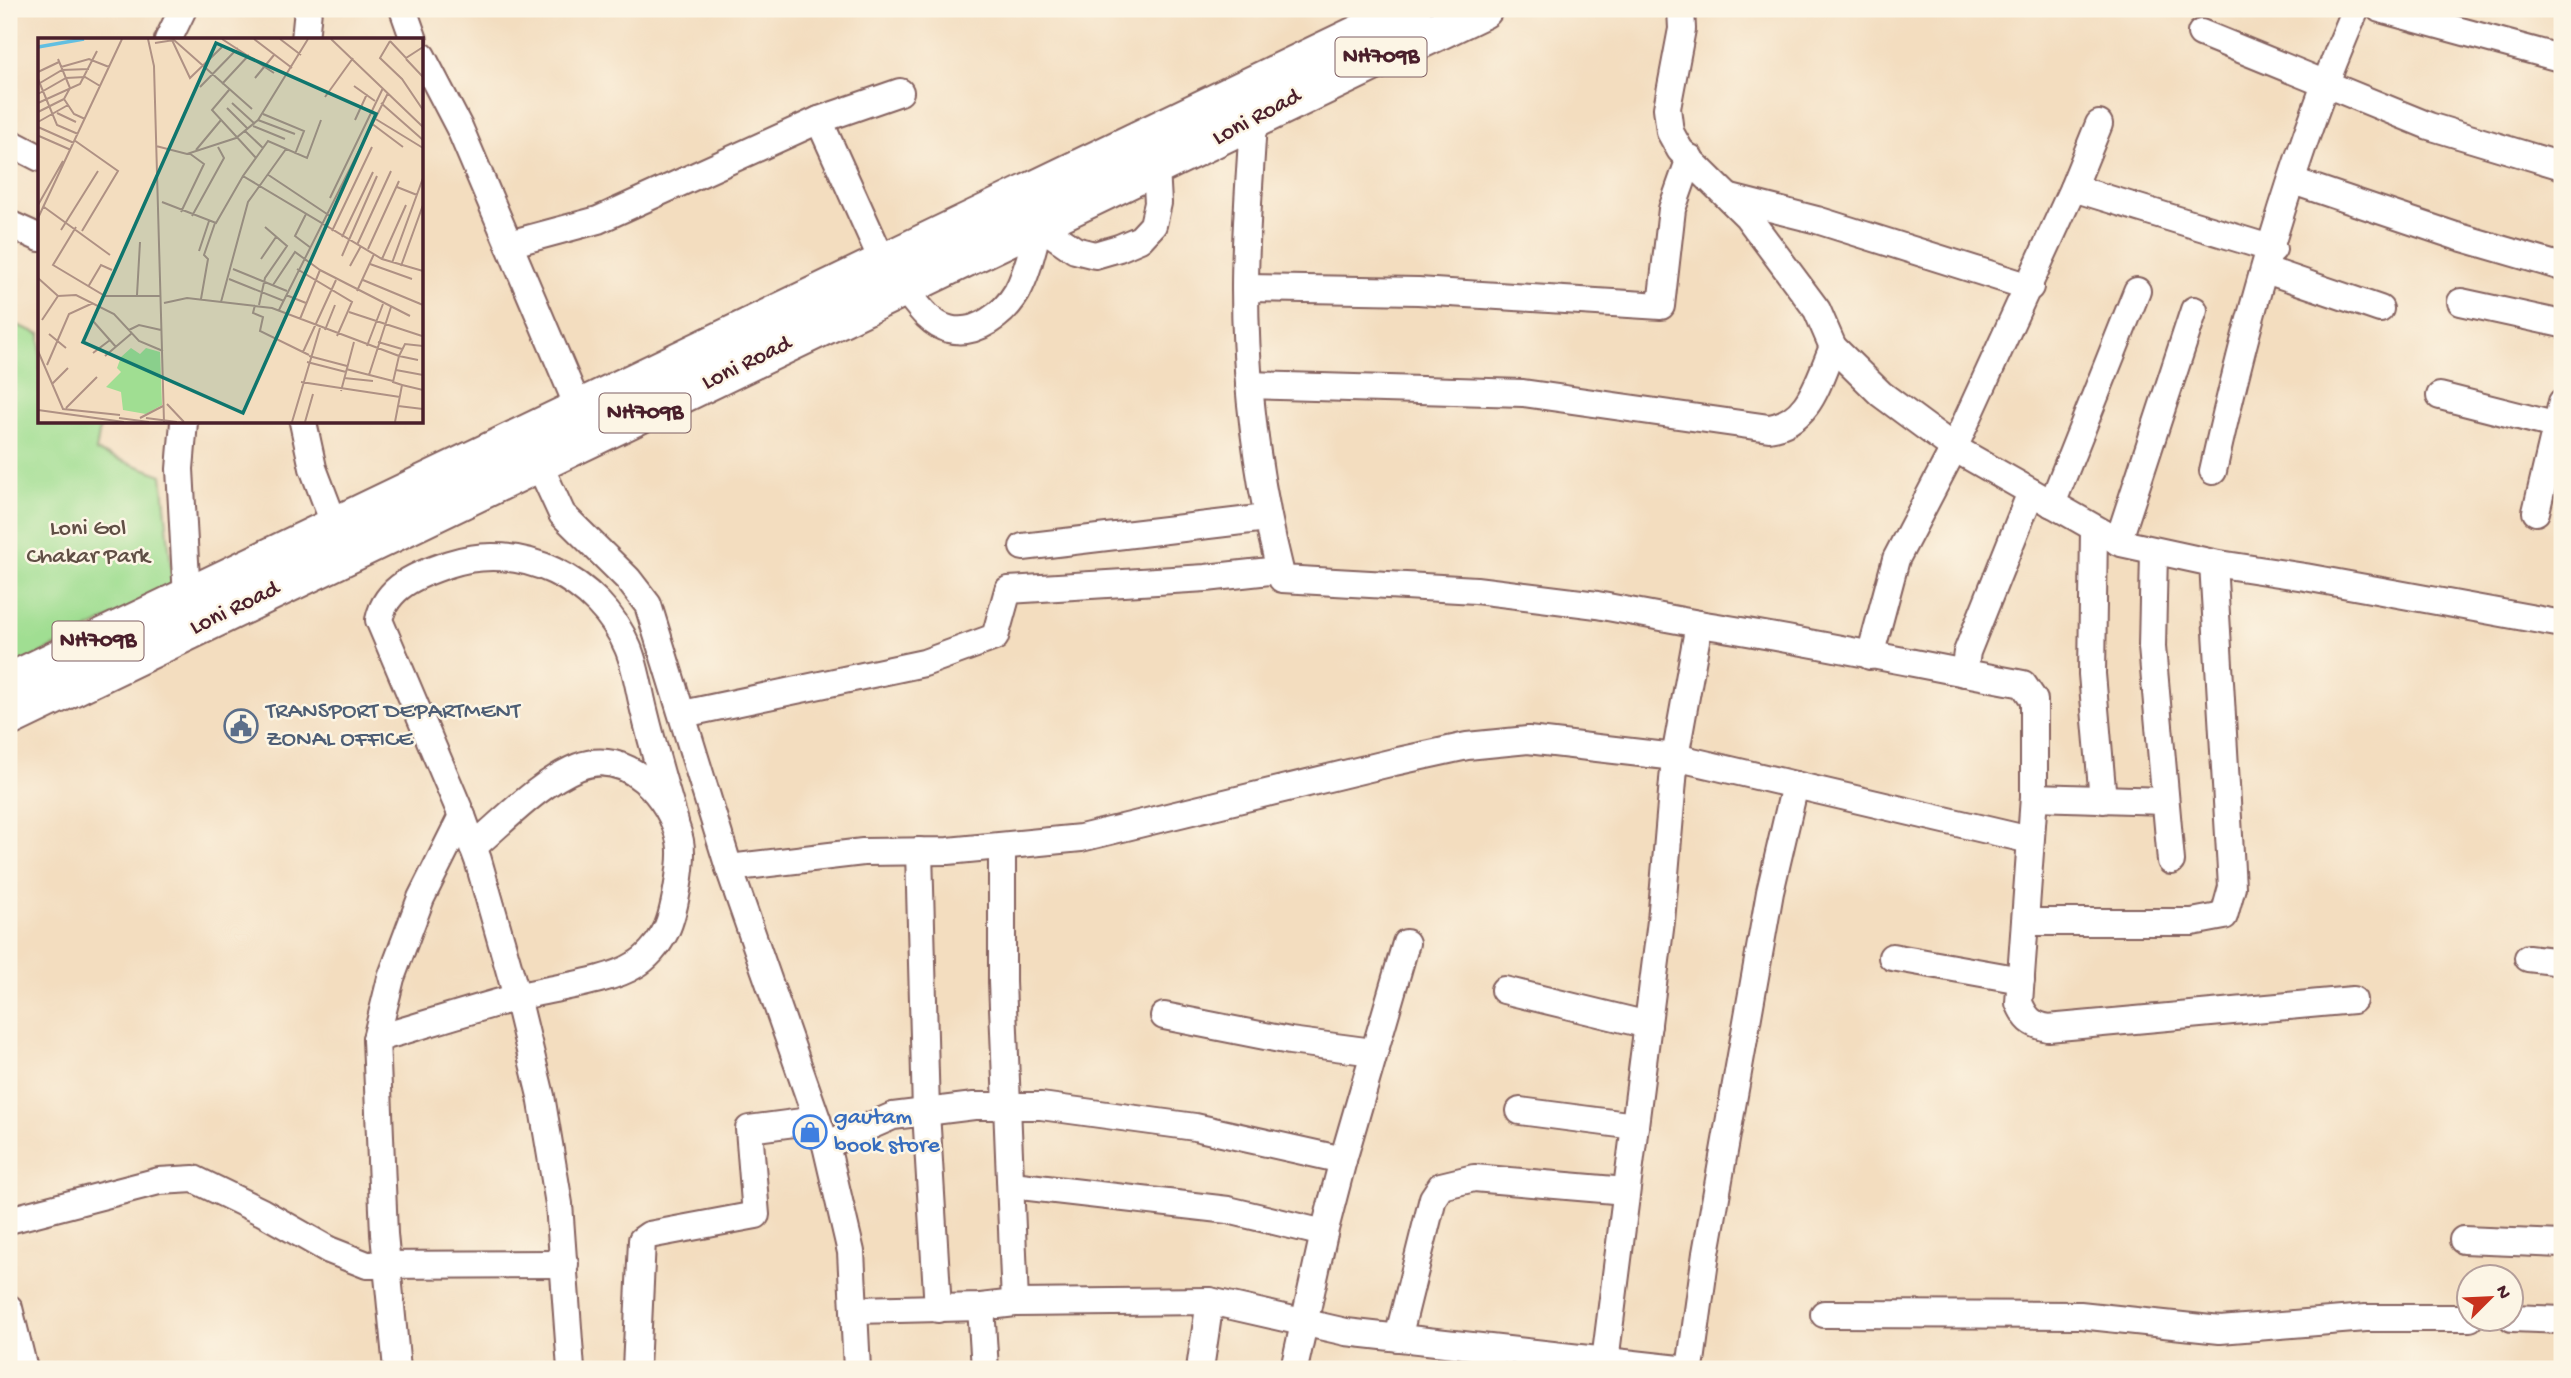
<svg xmlns="http://www.w3.org/2000/svg" width="2571" height="1378" font-family="'Gochi Hand',sans-serif">
<style>
.green{fill:#a0de92;stroke:#757e5e;stroke-width:2}
.lines{fill:none;stroke-linecap:round;stroke-linejoin:round}
.minor-casing{stroke:#85625f;stroke-width:30}
.highway-casing{stroke:#85625f;stroke-width:42}
.minor{stroke:#fff;stroke-width:26}
.highway{stroke:#fff;stroke-width:38}
.labels{text-anchor:middle;dominant-baseline:central;stroke-width:5;stroke-linejoin:round;paint-order:stroke}
.shield{fill:#fcf5e5;stroke:#7f5f63;stroke-width:2}
.shield-label{font-size:23px;font-weight:bold;fill:#4a1f2b}
.street-label{font-size:24px;fill:#4a1f2b;stroke:#fcf5e5}
.park-label{font-size:24px;fill:#604f45;stroke:#fcf5e5}
.service-label{font-size:24px;fill:#4e5e75;stroke:#fcf5e5;text-anchor:start}
.shop-label{font-size:24px;fill:#366cbe;stroke:#fcf5e5;text-anchor:start}
.inset-river{fill:none;stroke:#62bfe1;stroke-width:3.5}
.inset-road{fill:none;stroke:#af9184;stroke-width:2}
.view{fill:#0f766e;fill-opacity:0.15;stroke:#0f766e;stroke-width:3.5}
.inset-edge{fill:none;stroke:#4a1f2b;stroke-width:3.5}
</style>
<rect width="100%" height="100%" fill="#fcf5e5"/>
<filter id="ink" filterUnits="userSpaceOnUse"><feTurbulence type="fractalNoise" baseFrequency=".0143" numOctaves="2"/><feDisplacementMap in="SourceGraphic" scale="14" xChannelSelector="R" yChannelSelector="G"/><feConvolveMatrix kernelMatrix="1 2 1 2 8 2 1 2 1" color-interpolation-filters="sRGB"/></filter>
<filter id="wash" filterUnits="userSpaceOnUse"><feTurbulence type="fractalNoise" baseFrequency=".00686" numOctaves="4" result="noise"/><feDisplacementMap in="SourceGraphic" scale="28" xChannelSelector="R" yChannelSelector="G"/><feGaussianBlur stdDeviation="1.57" result="paint"/><feColorMatrix in="noise" values="0 0 0 0 0 0 0 0 0 0 0 0 0 0 0 0 0 1.4 0 .05"/><feComposite in="paint" operator="in"/></filter>
<g filter="url(#wash)">
<rect width="100%" height="100%" fill="#f3ddbf"/>
<polygon class="green" points="17,325 40,334 40,422 101,422 96,451 162,475 173,586 9,670 9,329"/>
</g>
<g filter="url(#ink)">
<g class="lines">
<defs>
<g id="minor">
<polyline points="403,9 414,40"/>
<polyline points="1681,9 1682,29 1667,108 1670,132 1680,150 1747,216 1817,310 1833,347 1881,394 1954,448 2121,543 2213,563 2305,577 2562,624"/>
<polyline points="2380,9 2556,57"/>
<polyline points="2201,33 2429,126 2562,166"/>
<polyline points="168,40 183,9"/>
<polyline points="305,40 308,9"/>
<polyline points="422,56 460,129 579,409"/>
<polyline points="819,120 883,262"/>
<path d="M1253,122C1250,177 1245,232 1245,288C1245,385 1258,484 1282,579L1476,590L1597,605L1699,624"/>
<polyline points="9,142 40,158"/>
<polyline points="2293,181 2456,236 2562,267"/>
<polyline points="2073,188 2099,124"/>
<polyline points="1731,198 1817,220 2030,287"/>
<polyline points="1033,210 1039,225 1075,250 1095,255 1119,248 1140,239 1153,225 1158,203 1156,168"/>
<polyline points="9,224 40,238"/>
<polyline points="509,244 598,220 819,120 900,92"/>
<polyline points="2266,270 2380,309"/>
<polyline points="1245,288 1418,291 1661,306 1672,209 1690,158"/>
<path d="M905,289C916,303 930,325 949,329C976,336 1004,314 1017,292C1028,272 1033,247 1039,225"/>
<polyline points="2461,302 2562,324"/>
<path d="M1249,385L1523,393L1769,428C1810,422 1818,381 1833,347"/>
<polyline points="2440,396 2562,427"/>
<polyline points="184,422 180,469 187,598 192,611"/>
<polyline points="303,422 313,468 335,526"/>
<polyline points="539,464 562,514 628,579 648,605 729,868 826,1145 851,1252 857,1369"/>
<path d="M2213,471C2248,314 2292,156 2356,9"/>
<polyline points="2052,504 2137,291"/>
<polyline points="2536,512 2562,402"/>
<polyline points="2094,530 2092,674 2103,800"/>
<polyline points="2118,542 2194,310"/>
<polyline points="1023,547 1267,518"/>
<polyline points="2154,552 2152,647 2171,861"/>
<polyline points="1870,656 1896,559 1954,448 2073,188 2273,249"/>
<polyline points="1964,673 1967,652 2031,492"/>
<polyline points="683,714 924,663 995,637 1008,590 1206,578 1279,570"/>
<polyline points="2034,797 2165,801"/>
<polyline points="1002,846 1002,982 1015,1303"/>
<polyline points="919,851 926,1112 938,1309"/>
<polyline points="729,868 863,852 948,851 1081,838 1394,762 1467,746 1528,740 1675,757 2030,840"/>
<polyline points="2025,922 2192,922 2224,916 2232,887 2213,563"/>
<polyline points="1892,957 2021,980"/>
<polyline points="2528,958 2562,962"/>
<polyline points="1504,990 1648,1025"/>
<polyline points="1164,1016 1290,1041 1373,1052"/>
<path d="M376,1039C423,1025 470,1010 518,997C550,988 609,982 635,965C646,959 658,945 664,934C674,918 684,860 680,841C671,797 627,747 578,767C539,783 505,820 473,847"/>
<polyline points="1520,1111 1635,1126"/>
<polyline points="826,1145 893,1116 974,1106 1041,1106 1195,1127 1343,1160 1406,943"/>
<polyline points="1012,1185 1228,1210 1324,1233 1294,1369"/>
<polyline points="9,1220 159,1181 194,1179 262,1212 329,1250 367,1265 565,1264"/>
<polyline points="1324,1233 1343,1160"/>
<polyline points="2463,1240 2562,1244"/>
<polyline points="981,1307 985,1369"/>
<polyline points="9,1308 24,1369"/>
<polyline points="856,1310 981,1307 1015,1303 1210,1301 1346,1332 1679,1369"/>
<polyline points="1824,1314 2080,1315 2220,1330 2366,1318 2470,1318"/>
<polyline points="2512,1318 2562,1320"/>
<polyline points="1398,1338 1433,1198 1441,1186 1474,1178 1626,1191"/>
<polyline points="397,1369 384,1234 376,1039 391,978 421,898 462,816"/>
<path d="M571,1369L559,1204L541,1096L517,997L478,860L462,816L379,620C386,586 419,574 449,564C520,540 599,579 628,648C636,667 639,690 644,710C653,747 664,785 675,822"/>
<polyline points="636,1369 642,1240 649,1235 756,1215 749,1129 817,1120"/>
<polyline points="1200,1369 1210,1301"/>
<path d="M1604,1369L1661,921L1675,757L1699,624C1808,641 1915,664 2023,684L2034,700V797L2019,1003C2026,1019 2031,1024 2048,1028L2353,1000"/>
<polyline points="1690,1369 1706,1253 1770,892 1795,785"/>
</g>
<g id="highway">
<polyline points="9,683 1412,9"/>
<polyline points="9,717 1483,9"/>
</g>
</defs>
<use href="#minor" class="minor-casing"/>
<use href="#highway" class="highway-casing"/>
<use href="#minor" class="minor"/>
<use href="#highway" class="highway"/>
</g>
</g>
<defs>
<symbol id="civic-ring" viewBox="-11 -11 22 22"><circle r="9.5" fill="#fcf5e5" stroke="#5c6f8a" stroke-width="1.5"/><path d="M-.6-6.5H3V-4.5H.6V-3L4-1V1h2V6H-6V1h2V-1L-.6-3ZM-1.2 2.5V6h2.4V2.5Z" fill="#5c6f8a"/></symbol>
<symbol id="shop-ring" viewBox="-11 -11 22 22"><circle r="9.5" fill="#fcf5e5" stroke="#3f7fe0" stroke-width="1.5"/><path d="M-5-2.5h2.3a2.7 3.5 0 0 1 5.4 0H5L5.5 6h-11ZM-1.5-2.5h3a1.5 2.3 0 0 0-3 0Z" fill="#3f7fe0"/></symbol>
</defs>
<g fill-rule="evenodd">
<use href="#civic-ring" x="222" y="707" width="38" height="38"/>
<use href="#shop-ring" x="791" y="1113" width="38" height="38"/>
</g>
<g class="labels">
<g class="shield">
<rect x="1335.5" y="37.5" width="91" height="39" rx="5"/>
<rect x="599.5" y="393.5" width="91" height="39" rx="5"/>
<rect x="52.5" y="621.5" width="91" height="39" rx="5"/>
</g>
<g class="shield-label">
<text x="1381" y="57">NH709B</text>
<text x="645" y="413">NH709B</text>
<text x="98" y="641">NH709B</text>
</g>
<g class="street-label">
<text transform="translate(1257 118) rotate(-28)">Loni Road</text>
<text transform="translate(747 364) rotate(-26)">Loni Road</text>
<text transform="translate(235 609) rotate(-26)">Loni Road</text>
</g>
<g class="park-label">
<text x="88" y="529">Loni Gol<tspan x="88" dy="28">Chakar Park</tspan></text>
</g>
<g class="service-label">
<text x="266" y="712">TRANSPORT DEPARTMENT<tspan x="266" dy="28">ZONAL OFFICE</tspan></text>
</g>
<g class="shop-label">
<text x="834" y="1118">gautam<tspan x="834" dy="28">book store</tspan></text>
</g>
</g>
<g transform="translate(38 38)">
<rect width="385" height="385" fill="#f3ddbf"/>
<path d="M93,310L102,316L108,310L122,314L124,367L108,376L85,372L83,354L68,349L83,334L79,330L83,319Z" fill="#a0de92"/>
<path class="inset-river" d="M0,9L46,1"/>
<path class="inset-road" d="M110,1L116,28L126,384M184,1L236,35M216,1L254,30M242,1L263,17M293,1L385,89M134,2L152,40L184,9M352,3L342,20L364,41L385,72M352,3L368,20L385,9M117,5L136,2L214,71M20,21L32,50L26,61L36,76L47,81M368,21L385,39M23,29L51,21L71,29M0,34L21,24M217,40L236,17M0,41L19,87L40,96M2,45L24,32L51,31M184,46L211,17M316,48L337,63M162,49L200,10M191,52L174,72L218,120M0,56L28,40L47,39L62,48M287,59L315,20M0,65L42,46L59,13M194,65L217,86M343,65L385,102M189,70L210,91M0,74L26,61M19,75L38,84M225,76L266,93L257,116M336,80L385,110M220,82L257,96M283,82L269,120L230,103L205,138L344,221L385,233M317,82L329,56M0,84L30,67M333,85L365,109M215,88L247,101M0,89L36,105M207,93L225,110M0,98V155M1,98L33,112M36,102L80,133L44,193M118,108L149,116L198,100L220,82L270,1M158,112L183,82M229,136L292,178M359,149L379,157M292,160L345,50M124,164L178,185L205,138M0,167L25,123M6,169L72,217M143,174L166,126L151,115M268,176L257,198L273,210M154,178L186,120L180,109M0,180L84,1M38,189L15,227L67,258H122M23,192L60,133M294,193L334,109M304,199L335,134M319,207L353,133M330,211L361,143M161,213L171,183M304,218L339,138M223,221L238,199M344,221L368,167M354,225L385,140M332,226L374,241M312,228L323,208M363,228L385,167M195,231L249,253M259,231L314,264L299,298M0,240L20,258L38,257L76,276L101,303L125,313M191,241L246,263M325,242L385,267M235,247L257,214L282,232M50,249L63,227L74,232M319,253L336,216M99,257L102,204M248,257L268,265M163,261L170,221L166,217L177,185M183,264L210,164L248,111M126,265L149,260L234,270L361,318L355,344L364,347L357,384M217,267L215,275L225,279L222,293L271,317M221,267L227,240L249,208L227,189M241,272L350,55M311,274L384,298M262,281L282,232L372,278M4,282L20,258M55,283L78,309M91,292L101,287L123,292M287,292L297,267M11,296L28,310M340,304L364,311M329,308L345,266M0,313L25,371L82,377M265,314L298,242M55,315L72,302M67,318L94,295M271,318L309,328M380,322L361,318L367,306L385,308M269,324L308,334M9,327L31,276L55,265M308,331L355,343M358,332L385,337M331,337L353,269M306,340L335,343M263,344L362,359M14,346L30,330M364,347L385,352M303,353L316,304M129,366L146,384M360,368L385,371M28,370L59,339M0,372L86,384M81,380L111,384M102,380L125,368M108,380L139,384M254,384L282,290M267,384L275,356"/>
<path class="view" d="M178,5L338,76L205,375L45,304Z"/>
<rect width="385" height="385" class="inset-edge"/>
</g>
<rect width="2571" height="1378" fill="none" stroke="#fcf5e5" stroke-width="35"/>
<g transform="translate(2490 1298) rotate(66)"><circle r="33" fill="#fcf5e5" stroke="#b59f9b" stroke-width="2"/>
<path d="M0-5L12 26L0 18L-12 26Z" fill="#c8321e"/>
<text y="-10" font-size="19" font-weight="bold" text-anchor="middle" fill="#4a1f2b">N</text>
</g>
</svg>
